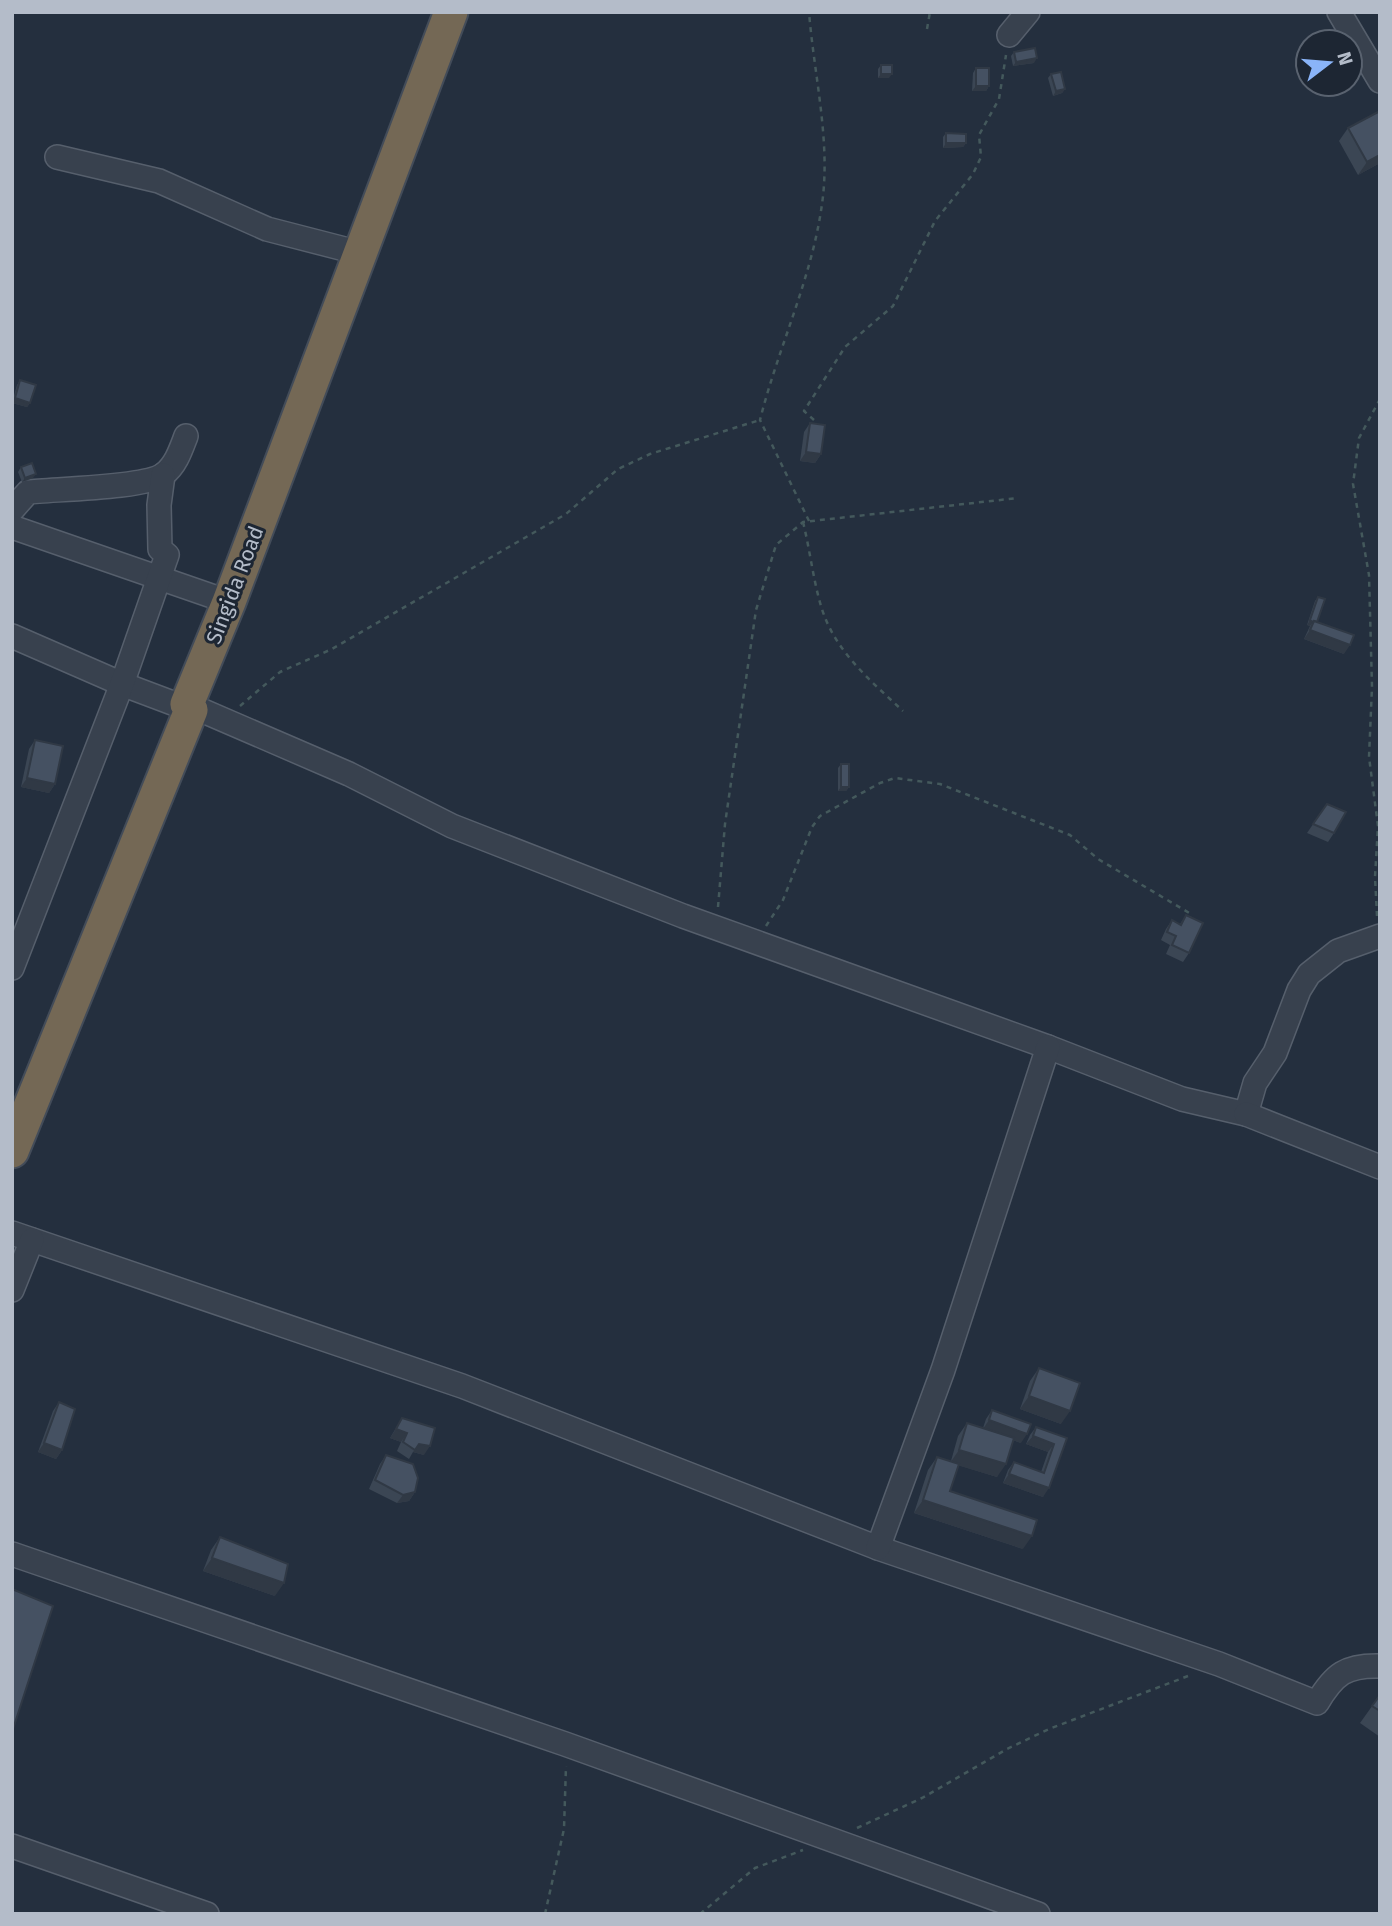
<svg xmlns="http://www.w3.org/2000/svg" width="1392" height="1926" font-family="'Fira Sans',sans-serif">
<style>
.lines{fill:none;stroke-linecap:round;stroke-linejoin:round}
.minor-casing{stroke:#565f6c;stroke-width:26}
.highway-casing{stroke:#434c59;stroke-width:37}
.path{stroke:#44595c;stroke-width:2.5;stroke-dasharray:5 5;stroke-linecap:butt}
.minor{stroke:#38414e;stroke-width:23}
.highway{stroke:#746855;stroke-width:33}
.wall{fill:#3b4654}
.shaded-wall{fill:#303945}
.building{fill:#455162;stroke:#303945;stroke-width:2}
.labels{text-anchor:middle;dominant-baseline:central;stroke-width:6;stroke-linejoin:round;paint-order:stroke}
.street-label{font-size:21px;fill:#b4bcc9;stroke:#1d2633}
</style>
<rect width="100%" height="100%" fill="#242f3e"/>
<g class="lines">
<defs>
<g id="minor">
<polyline points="1339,12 1380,81"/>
<polyline points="1009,35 1028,12"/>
<polyline points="57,157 159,181 267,229 360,253"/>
<path d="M12,510L28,492C55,489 147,488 164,474C176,465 181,449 186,436"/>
<polyline points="12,527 229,602"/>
<polyline points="12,636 122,684 191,710"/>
<polyline points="187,704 349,774 452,826 683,916 1048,1047 1182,1099 1246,1114 1255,1083 1275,1053 1299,990 1309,974 1338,951 1380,936"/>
<polyline points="12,968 122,684 167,555 160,549 159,505 163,475"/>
<polyline points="1246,1114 1380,1167"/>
<path d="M12,1233L462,1386L878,1548L1219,1664L1317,1703C1334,1674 1346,1665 1380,1666"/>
<polyline points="12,1290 32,1240"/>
<polyline points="878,1548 943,1370 1048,1047"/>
<polyline points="12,1554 565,1744 1038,1914"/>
<polyline points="12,1846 207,1914"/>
</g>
<polyline id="highway" points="12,1151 191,710 187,704 229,602 451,12"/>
</defs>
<use href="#minor" class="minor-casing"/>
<use href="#highway" class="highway-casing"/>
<g class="path">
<polyline points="927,29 930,12"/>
<polyline points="814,420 804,411 845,347 893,306 935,221 973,174 981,157 979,135 999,99 1006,55"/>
<path d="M809,521L760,420C778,348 812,278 822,204C831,142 814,75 809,12"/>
<path d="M803,522C810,550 813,579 821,606C834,651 871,681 903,711"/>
<polyline points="240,706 280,672 332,649 566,514 618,469 650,454 760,420"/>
<polyline points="718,907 725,824 756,610 776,545 803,522 1018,498"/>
<polyline points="1377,916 1375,877 1378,826 1369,757 1372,687 1369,575 1353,484 1359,438 1380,399"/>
<polyline points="766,926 783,900 812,827 820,816 880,783 895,778 940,784 1070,835 1098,859 1191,914"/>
<polyline points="857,1828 922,1798 1007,1749 1049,1729 1188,1676"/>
<polyline points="545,1914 564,1829 566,1766"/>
<polyline points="700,1914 755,1868 803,1850"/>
</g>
<use href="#minor" class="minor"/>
<use href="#highway" class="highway"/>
</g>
<g class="wall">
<polygon points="1014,52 1034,63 1013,66 1011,56"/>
<polygon points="881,65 889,78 878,78 878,69"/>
<polygon points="976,68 989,86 986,91 972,91 973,73"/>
<polygon points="1051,74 1065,89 1062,93 1053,96 1048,78"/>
<polygon points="1380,111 1380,163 1358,175 1339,141 1348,128"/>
<polygon points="946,133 966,143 963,147 943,148 943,137"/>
<polygon points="20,380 30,403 27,407 12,403 17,385"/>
<polygon points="810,423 821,454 815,463 800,461 804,432"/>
<polygon points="21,467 33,478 22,482 18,472"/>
<polygon points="1318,597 1317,622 1344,654 1304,639 1310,626 1307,625 1315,601"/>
<polygon points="35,740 55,784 49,793 21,787 29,749"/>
<polygon points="841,764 849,787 846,791 838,791 838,768"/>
<polygon points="1327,804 1334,833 1328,842 1307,833"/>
<polygon points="1186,915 1189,953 1183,962 1166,954 1170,945 1161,940 1166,929 1172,920 1180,924"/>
<polygon points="1039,1368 1061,1424 1020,1409 1030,1381"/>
<polygon points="59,1402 62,1450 56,1459 38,1452 53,1411"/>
<polygon points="992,1410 1021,1443 1013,1440 997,1477 958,1465 950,1491 1023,1549 914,1513 928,1470 937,1457 951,1461 958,1436 967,1423 983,1428 986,1419"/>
<polygon points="402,1418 424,1455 413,1452 409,1459 397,1451 401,1442 390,1438"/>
<polygon points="1036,1427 1067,1438 1043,1497 1003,1483 1008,1470 1014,1462 1041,1472 1048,1452 1026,1444 1030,1435"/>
<polygon points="386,1455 415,1492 409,1501 397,1503 369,1489 380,1464"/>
<polygon points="220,1537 275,1596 203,1571 211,1550"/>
<polygon points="1380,1695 1380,1737 1360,1723"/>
</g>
<g class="shaded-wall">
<polygon points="1037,58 1034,63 1013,66 1016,62"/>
<polygon points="881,74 892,74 889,78 878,78"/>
<polygon points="976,86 989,86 986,91 972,91"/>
<polygon points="1065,89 1062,93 1053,96 1056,91"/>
<polygon points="946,143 966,143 963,147 943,148"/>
<polygon points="1380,155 1380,163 1358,175 1367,162"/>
<polygon points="15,398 30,403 27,407 12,403"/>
<polygon points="806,452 821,454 815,463 800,461"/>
<polygon points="36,474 33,478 22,482 25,478"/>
<polygon points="1310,620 1313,622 1310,626 1307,625"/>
<polygon points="1310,630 1350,645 1344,654 1304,639"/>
<polygon points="27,778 55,784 49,793 21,787"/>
<polygon points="841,787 849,787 846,791 838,791"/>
<polygon points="1029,1396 1070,1411 1061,1424 1020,1409"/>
<polygon points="989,1420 1027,1434 1021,1443 983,1429"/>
<polygon points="396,1429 407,1433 401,1442 390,1438"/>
<polygon points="1033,1436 1054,1444 1048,1452 1026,1444"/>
<polygon points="44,1443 62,1450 56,1459 38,1452"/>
<polygon points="419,1444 430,1446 424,1455 413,1452"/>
<polygon points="959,1450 1006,1464 997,1477 950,1463"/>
<polygon points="1009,1474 1049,1488 1043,1497 1003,1483"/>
<polygon points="415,1492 409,1501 397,1503 403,1495"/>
<polygon points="923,1500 1032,1536 1023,1549 914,1513"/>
<polygon points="212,1558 284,1583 275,1596 203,1571"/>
</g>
<g class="building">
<polygon points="1035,48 1037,58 1016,62 1014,52"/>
<rect x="881" y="65" width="11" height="9"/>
<rect x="976" y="68" width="13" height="18"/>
<polygon points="1061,72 1065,89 1056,91 1051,74"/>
<polygon points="1380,111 1380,155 1367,162 1348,128"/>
<polygon points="946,133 966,134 966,143 946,143"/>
<polygon points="20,380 36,385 30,403 15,398"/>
<polygon points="810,423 825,425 821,454 806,452"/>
<polygon points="32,463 36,474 25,478 21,467"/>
<polygon points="1318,597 1325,599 1317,622 1314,621 1313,622 1310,620"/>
<polygon points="1314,621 1354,635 1350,645 1310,630"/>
<polygon points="35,740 63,746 55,784 27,778"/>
<rect x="841" y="764" width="8" height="23"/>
<polygon points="1327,804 1346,812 1334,833 1313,824"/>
<polygon points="1186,915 1203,923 1189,953 1172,945 1176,936 1167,932 1172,920 1181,925"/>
<polygon points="1039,1368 1080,1383 1070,1411 1029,1396"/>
<polygon points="59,1402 75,1409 62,1450 44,1443"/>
<polygon points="992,1410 1031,1424 1027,1434 989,1420"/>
<polygon points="402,1418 435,1428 430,1446 419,1444 415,1450 403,1442 407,1433 396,1429"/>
<polygon points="967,1423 1014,1438 1006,1464 959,1450"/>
<polygon points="1036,1427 1067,1438 1049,1488 1009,1474 1014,1462 1044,1473 1054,1444 1033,1436"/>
<polygon points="386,1455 413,1464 418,1478 415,1492 403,1495 375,1480"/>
<polygon points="937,1457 959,1464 950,1491 1037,1520 1032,1536 923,1500"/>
<polygon points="220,1537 288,1564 284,1583 212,1558"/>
<polygon points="12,1589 53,1606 12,1732"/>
<polygon points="1380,1695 1380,1711 1372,1706"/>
</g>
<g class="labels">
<g class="street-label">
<text transform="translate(235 585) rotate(-69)">Singida Road</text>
</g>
</g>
<rect width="1392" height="1926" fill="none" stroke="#b4bcc9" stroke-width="28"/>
<g transform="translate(1329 63) rotate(74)"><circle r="33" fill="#1d2633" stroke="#59626f" stroke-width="2"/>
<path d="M0-5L12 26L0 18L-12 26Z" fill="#8ab4f8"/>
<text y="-10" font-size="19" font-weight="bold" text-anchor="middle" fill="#b4bcc9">N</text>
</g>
</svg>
